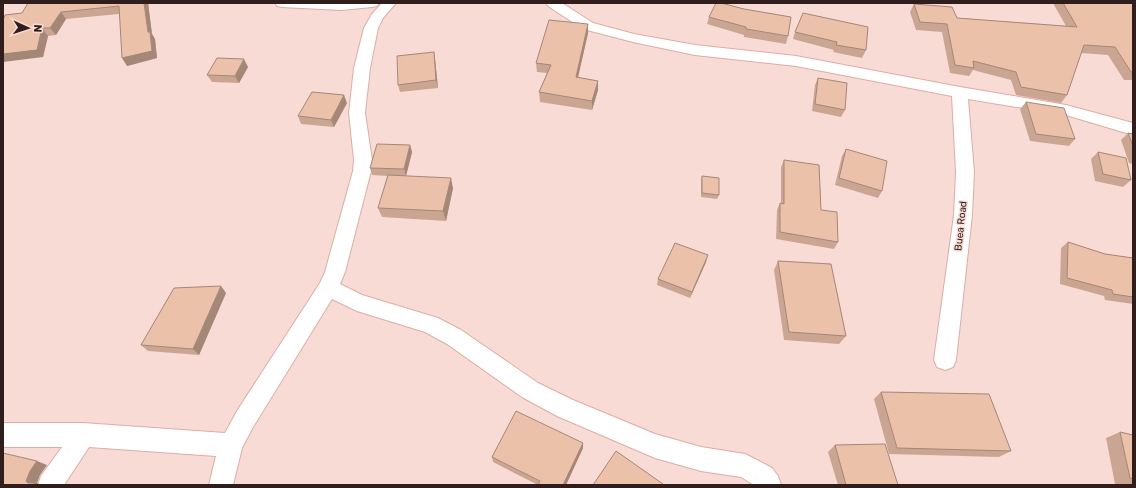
<svg xmlns="http://www.w3.org/2000/svg" width="1136" height="488" font-family="Rubik,sans-serif">
<style>
.lines{fill:none;stroke-linecap:round;stroke-linejoin:round}
.street-casing{stroke:#ddada5;stroke-width:2}
.street{fill:#fff;fill-rule:evenodd}
.wall{fill:#caa692}
.shaded-wall{fill:#a48777}
.building{fill:#ebc1aa;stroke:#a48777}
.labels{text-anchor:middle;dominant-baseline:central;stroke-width:3;stroke-linejoin:round;paint-order:stroke}
.street-label{font-size:10px;fill:#301e1c;stroke:#f9dbd5}
</style>
<rect width="100%" height="100%" fill="#f9dbd5"/>
<g class="lines">
<defs>
<g id="street">
<polygon points="275,3 379,3 377,6 372,7 341,10 282,7 277,6"/>
<polygon points="382,3 396,3 383,18 378,28 370,68 365,113 372,160 371,171 345,272 340,284 362,295 438,318 461,330 538,383 573,400 655,434 701,447 745,454 753,458 772,468 778,476 781,485 754,485 741,477 701,471 655,458 557,416 522,397 447,344 425,332 357,311 332,299 253,427 242,448 233,485 209,485 216,456 89,447 64,485 38,485 41,476 62,447 3,447 3,423 83,423 225,433 237,411 320,283 325,272 353,171 354,160 349,113 354,68 364,28 372,14"/>
<polygon points="546,3 562,3 593,23 634,34 695,45 796,56 960,87 1066,105 1133,123 1133,135 1066,115 968,99 974,172 972,215 956,360 953,367 945,370 937,367 934,360 954,215 956,172 952,96 796,66 695,55 633,42 583,29 548,6"/>
</g>
</defs>
<use href="#street" class="street-casing"/>
<use href="#street" class="street"/>
</g>
<g class="wall">
<polygon points="148,3 152,34 155,39 157,58 127,66 119,14 66,19 56,35 48,36 43,57 5,15"/>
<polygon points="1053,3 1131,3 1133,5 1133,80 1124,80 1108,55 1081,53 1067,95 1061,103 1016,95 1011,80 973,70 969,76 950,73 942,32 916,30 910,12 914,4 957,18 1066,26"/>
<polygon points="709,17 788,36 786,44 744,37 744,35 707,24"/>
<polygon points="588,24 588,33 578,77 598,90 592,110 540,102 539,92 547,73 537,72 536,63"/>
<polygon points="868,27 866,50 862,58 833,52 834,50 793,39 795,32"/>
<polygon points="434,52 435,59 438,88 400,92 398,85"/>
<polygon points="248,67 239,83 212,82 207,75"/>
<polygon points="818,78 845,110 841,117 812,111 815,85"/>
<polygon points="1026,102 1075,139 1069,146 1030,141 1020,109"/>
<polygon points="347,103 334,127 301,124 298,116"/>
<polygon points="1128,133 1133,134 1133,164 1129,163 1121,140"/>
<polygon points="410,145 412,152 406,176 453,188 446,221 382,217 378,208 388,176 372,175 370,168"/>
<polygon points="846,149 882,191 878,198 835,185 842,156"/>
<polygon points="1098,152 1131,180 1123,187 1095,181 1091,159"/>
<polygon points="784,160 821,210 838,242 834,249 776,239 777,210 780,203 781,203 781,167"/>
<polygon points="702,176 719,195 717,199 701,197 701,180"/>
<polygon points="1068,242 1105,254 1133,258 1133,304 1105,300 1104,296 1060,284 1061,248"/>
<polygon points="778,261 846,336 839,344 784,340 774,270"/>
<polygon points="706,262 690,298 657,285 658,279"/>
<polygon points="226,293 199,355 148,351 141,345"/>
<polygon points="881,392 1011,451 999,457 889,454 874,399"/>
<polygon points="1120,432 1133,435 1133,485 1120,485 1115,484 1106,438"/>
<polygon points="835,445 898,485 838,485 828,452"/>
<polygon points="583,448 566,485 538,485 493,462 492,457"/>
</g>
<g class="shaded-wall">
<polygon points="144,3 148,3 152,34 155,39 157,58 127,66 122,58 148,32"/>
<polygon points="61,12 66,19 56,35 50,28"/>
<polygon points="588,24 588,33 576,86 576,77"/>
<polygon points="42,28 48,36 43,57 3,62 3,54"/>
<polygon points="434,52 435,59 438,88 436,80"/>
<polygon points="244,59 248,67 239,83 235,76"/>
<polygon points="598,81 598,90 592,110 592,101"/>
<polygon points="344,95 347,103 334,127 331,120"/>
<polygon points="410,145 412,152 406,176 404,169"/>
<polygon points="451,178 453,188 446,221 443,211"/>
<polygon points="708,255 706,262 690,298 692,292"/>
<polygon points="221,286 226,293 199,355 193,349"/>
<polygon points="583,443 583,448 566,485 563,485"/>
<polygon points="37,461 47,465 40,475 37,483 41,485 33,485 28,483 26,481 30,471"/>
</g>
<g class="building">
<polygon points="28,3 144,3 148,32 150,32 152,51 122,58 119,6 61,12 50,28 42,28 37,50 3,54 3,20 5,15 22,13"/>
<polygon points="716,3 721,3 744,9 791,17 788,36 746,29 746,27 709,17"/>
<polygon points="1063,3 1131,3 1133,5 1133,72 1131,72 1115,47 1084,45 1067,95 1021,87 1016,72 973,61 974,68 955,65 947,24 920,22 914,4 952,7 957,18 1077,27"/>
<polygon points="803,13 868,27 866,50 836,45 837,42 795,32"/>
<polygon points="549,20 588,24 576,77 598,81 592,101 539,92 551,65 536,63"/>
<polygon points="434,52 436,80 398,85 397,56"/>
<polygon points="217,58 244,59 235,76 207,75"/>
<polygon points="818,78 847,83 845,110 815,104"/>
<polygon points="312,92 344,95 331,120 298,116"/>
<polygon points="1026,102 1064,108 1075,139 1036,134"/>
<polygon points="1128,133 1133,134 1133,146"/>
<polygon points="377,144 410,145 404,169 370,168"/>
<polygon points="846,149 887,161 882,191 839,178"/>
<polygon points="1098,152 1126,158 1131,180 1103,174"/>
<polygon points="784,160 819,165 821,210 837,212 838,242 780,232 780,203 784,204"/>
<polygon points="388,175 451,178 443,211 378,208"/>
<polygon points="702,176 719,178 719,195 702,193"/>
<polygon points="1068,242 1105,254 1133,258 1133,297 1113,294 1112,290 1067,278"/>
<polygon points="675,243 708,255 692,292 658,279"/>
<polygon points="778,261 831,264 846,336 789,332"/>
<polygon points="221,286 193,349 141,345 174,288"/>
<polygon points="881,392 989,394 1011,451 897,448"/>
<polygon points="516,411 583,443 563,485 538,485 540,481 492,457"/>
<polygon points="1120,432 1133,435 1133,479 1130,478"/>
<polygon points="885,444 898,485 846,485 835,445"/>
<polygon points="616,451 663,484 662,485 593,485"/>
<polygon points="3,453 37,461 30,471 26,481 28,483 35,483 32,485 3,485"/>
</g>
<g class="labels">
<g class="street-label">
<text transform="translate(961 226) rotate(-84)">Buea Road</text>
</g>
</g>
<rect width="1136" height="488" fill="none" stroke="#301e1c" stroke-width="8"/>
<g transform="translate(28 28) rotate(93)" stroke="#f9dbd5" stroke-width="3" paint-order="stroke">
<path d="M0-3L7 15L0 10L-7 15Z" fill="#301e1c"/>
<text y="-6" font-size="11" font-weight="bold" text-anchor="middle" fill="#301e1c">N</text>
</g>
</svg>
